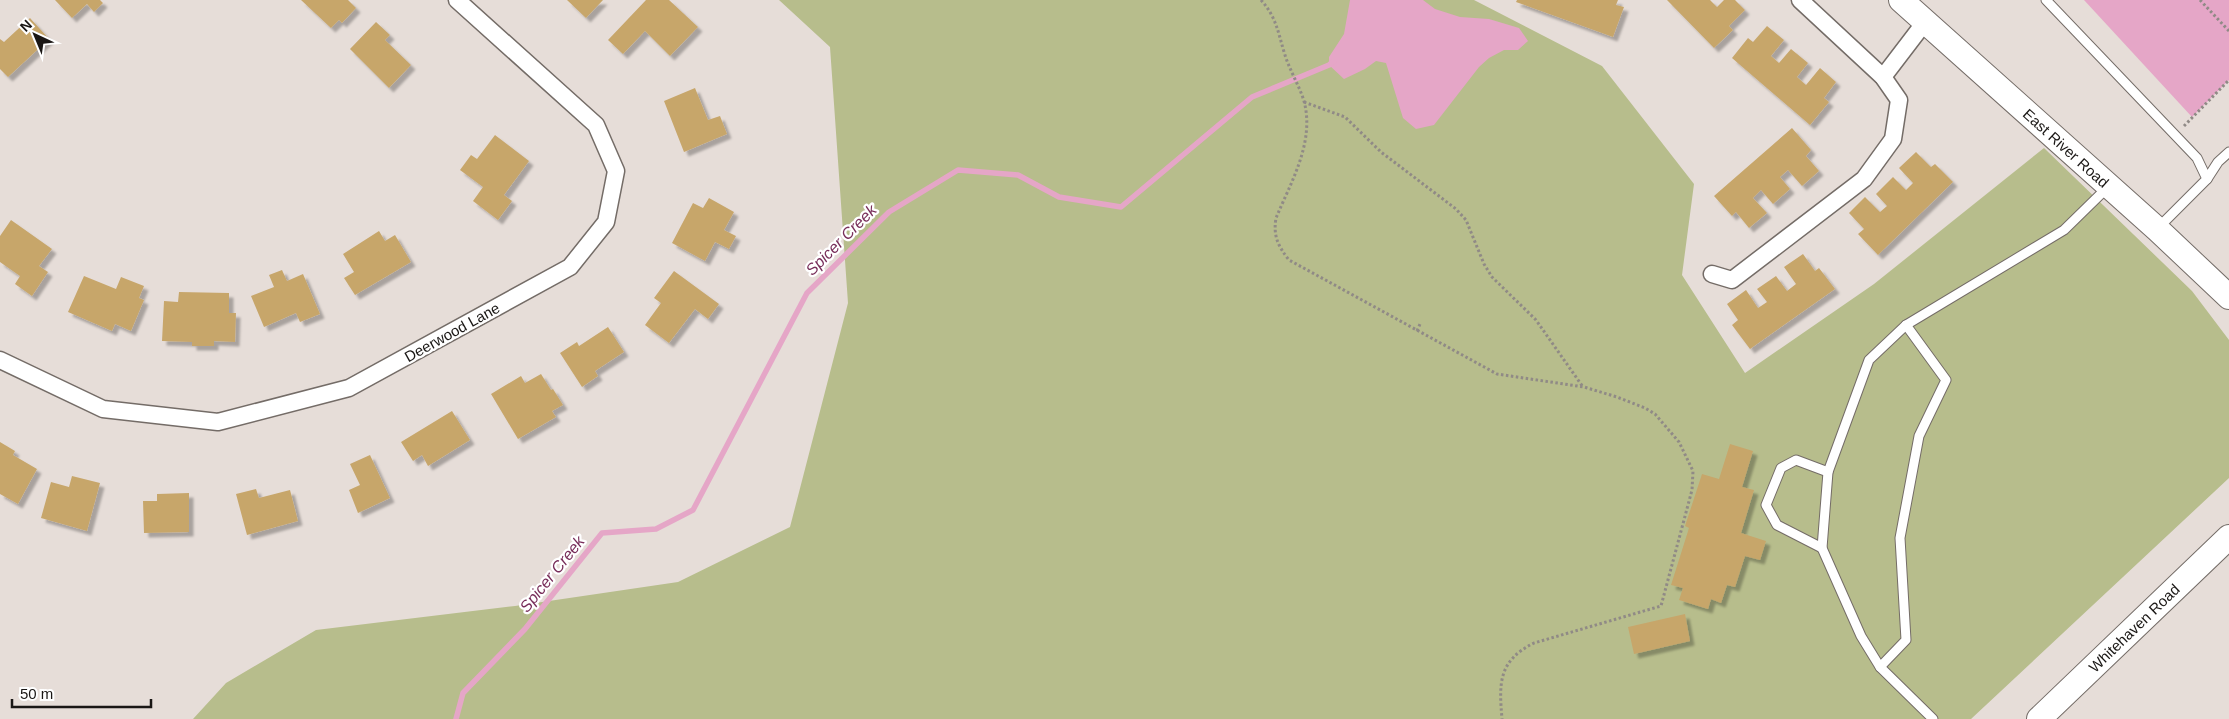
<svg xmlns="http://www.w3.org/2000/svg" width="2229" height="719" font-family="Helvetica,sans-serif">
<style>
.green{fill:#b7bd8c}
.water{fill:#e5a6c7}
.lines{fill:none;stroke-linecap:round;stroke-linejoin:round}
.stream{stroke:#e5a6c7;stroke-width:5.5}
.building{fill:#c7a66b;filter:url(#shadow)}
.lane-casing{stroke:#746c67;stroke-width:11}
.street-casing{stroke:#746c67;stroke-width:19}
.secondary-casing{stroke:#746c67;stroke-width:26}
.path{stroke:#908a86;stroke-width:3;stroke-dasharray:2.5 2.5;stroke-linecap:butt}
.lane{stroke:#fff;stroke-width:9}
.street{stroke:#fff;stroke-width:16}
.secondary{stroke:#fff;stroke-width:24}
.labels{text-anchor:middle;dominant-baseline:central;stroke-width:4.5;stroke-linejoin:round;paint-order:stroke}
.street-label{font-size:15px;fill:#1a1715;stroke:#fff}
.water-label{font-size:16px;font-style:italic;fill:#782e5a;stroke:#fff}
</style>
<defs>
<filter id="shadow"><feDropShadow dx="4.5" dy="4.5" stdDeviation="1" flood-color="#0004"/></filter>
</defs>
<rect width="100%" height="100%" fill="#e6ddd8"/>
<polygon class="green" points="779,0 1474,0 1602,66 1694,184 1682,275 1745,373 1874,284 2044,148 2192,291 2229,340 2229,478 1971,719 193,719 226,683 316,630 515,606 678,582 790,527 848,303 830,47"/>
<g class="water">
<polygon points="1350,0 1423,0 1435,9 1460,17 1489,19 1519,28 1528,41 1518,50 1504,50 1489,58 1479,67 1434,125 1416,129 1403,118 1386,63 1376,61 1365,69 1344,79 1329,65 1329,57 1344,34"/>
<polygon points="2084,0 2229,0 2229,80 2192,117"/>
</g>
<g class="lines">
<polyline class="stream" points="456,719 463,693 525,629 602,533 656,529 693,510 807,293 889,212 958,170 1018,175 1059,197 1121,207 1252,97 1329,65 1334,61"/>
</g>
<g class="building">
<polygon points="55,0 100,0 103,3 94,12 87,4 72,18"/>
<polygon points="301,0 348,0 356,8 342,23 339,20 331,28"/>
<polygon points="567,0 603,0 586,18"/>
<polygon points="646,0 669,0 698,27 670,56 645,31 623,54 608,40"/>
<polygon points="1517,0 1618,0 1616,5 1624,7 1613,37 1516,2"/>
<polygon points="1667,0 1710,0 1717,7 1724,0 1735,0 1745,10 1729,26 1733,30 1714,48"/>
<polygon points="30,18 49,39 8,77 0,69 0,39 4,42"/>
<polygon points="376,22 390,35 385,40 411,65 389,88 350,49"/>
<polygon points="1767,26 1784,40 1771,56 1779,63 1791,49 1808,63 1797,77 1806,85 1820,68 1836,82 1824,98 1829,102 1810,125 1732,58 1748,38 1753,42"/>
<polygon points="695,88 708,120 720,116 727,134 684,152 664,101"/>
<polygon points="1792,128 1811,150 1806,156 1819,171 1802,186 1788,170 1780,177 1790,189 1773,204 1761,190 1753,198 1767,213 1749,228 1736,212 1732,216 1714,196"/>
<polygon points="495,135 529,161 504,195 512,201 498,220 473,201 483,187 460,170 471,155 477,159"/>
<polygon points="1916,152 1931,167 1935,164 1953,182 1878,255 1858,234 1864,229 1849,213 1865,197 1880,212 1887,206 1876,194 1893,177 1906,190 1913,183 1899,168"/>
<polygon points="709,198 734,212 724,230 736,236 729,249 715,242 705,261 672,243 693,203 703,208"/>
<polygon points="11,220 52,249 39,266 48,272 32,296 15,284 20,276 0,262 0,236"/>
<polygon points="379,231 385,241 395,235 411,262 355,295 344,278 354,272 343,254"/>
<polygon points="1803,254 1815,271 1819,268 1835,289 1750,349 1732,325 1738,320 1727,304 1746,290 1758,308 1767,302 1757,289 1776,276 1787,291 1796,284 1784,267"/>
<polygon points="282,270 287,281 303,274 320,314 300,322 296,313 264,327 251,296 274,287 269,275"/>
<polygon points="674,271 719,304 708,319 695,309 669,343 645,325 661,303 654,298"/>
<polygon points="84,276 116,289 121,277 144,286 139,298 144,300 131,331 115,324 112,331 68,312"/>
<polygon points="179,292 229,293 229,313 236,313 235,342 214,341 214,346 192,346 192,342 162,341 164,301 178,302"/>
<polygon points="608,327 624,352 595,371 598,376 582,387 560,353 577,342 579,346"/>
<polygon points="541,374 551,390 553,389 563,405 552,411 556,417 518,439 491,394 521,376 525,383"/>
<polygon points="452,411 470,440 428,466 422,455 413,461 401,442"/>
<polygon points="0,442 15,451 13,455 37,469 18,504 0,494"/>
<polygon points="1730,444 1753,451 1742,487 1754,490 1741,533 1766,541 1760,560 1745,556 1735,587 1727,585 1721,603 1711,599 1708,609 1679,600 1683,588 1671,585 1689,528 1685,526 1702,474 1719,479"/>
<polygon points="370,455 390,498 358,513 349,490 360,485 350,464"/>
<polygon points="72,476 100,483 87,531 41,518 51,482 69,487"/>
<polygon points="256,489 259,498 290,490 298,521 247,535 236,494"/>
<polygon points="189,493 189,532 144,533 143,501 157,501 157,494"/>
<polygon points="1685,614 1690,641 1634,654 1628,627"/>
</g>
<g class="lines">
<defs>
<g id="lane">
<polyline points="2046,0 2197,158 2207,179 2157,229"/>
<polyline points="2207,179 2218,162 2229,152"/>
<polyline points="1822,548 1777,525 1766,505 1781,468 1796,460 1828,472"/>
<polyline points="1880,667 1906,640 1900,538 1919,436 1946,380 1906,325"/>
<polyline points="1933,719 1880,667 1861,636 1822,548 1828,472 1869,360 1906,325 2064,230 2109,186"/>
</g>
<g id="street">
<polyline points="1883,77 1925,22"/>
<polyline points="1712,274 1732,280 1864,179 1893,139 1899,100 1883,77 1800,0"/>
<polyline points="0,360 103,409 218,422 349,388 570,267 606,222 616,171 596,125 457,0"/>
</g>
<g id="secondary">
<polyline points="1901,0 2157,229 2229,297"/>
<polyline points="2039,719 2229,537"/>
</g>
</defs>
<use href="#lane" class="lane-casing"/>
<use href="#street" class="street-casing"/>
<use href="#secondary" class="secondary-casing"/>
<g class="path">
<path d="M1261,0C1277,18 1278,33 1285,55C1290,71 1299,85 1304,101C1315,142 1291,182 1276,218C1273,236 1278,246 1289,260L1497,374L1584,387L1617,397L1645,408L1655,414L1679,442L1693,471L1692,490L1661,606L1534,643C1498,661 1499,683 1502,719"/>
<polyline points="2200,0 2229,31"/>
<polyline points="1304,102 1345,117 1381,152 1456,209 1466,220 1484,264 1492,277 1536,320 1583,387"/>
<polyline points="2184,126 2229,80"/>
<polyline points="1417,331 1420,324"/>
</g>
<use href="#lane" class="lane"/>
<use href="#street" class="street"/>
<use href="#secondary" class="secondary"/>
</g>
<g class="labels">
<g class="street-label">
<text transform="translate(2066 148) rotate(42)">East River Road</text>
<text transform="translate(452 332) rotate(-29)">Deerwood Lane</text>
<text transform="translate(2134 628) rotate(-44)">Whitehaven Road</text>
</g>
<g class="water-label">
<text transform="translate(841 240) rotate(-45)">Spicer Creek</text>
<text transform="translate(552 574) rotate(-51)">Spicer Creek</text>
</g>
</g>
<g transform="translate(35 35) rotate(316)" stroke="#ffffff" stroke-width="4" paint-order="stroke">
<path d="M0-4L9 19L0 12L-9 19Z" fill="#1a1715"/>
<text y="-8" font-size="14" font-weight="bold" text-anchor="middle" fill="#1a1715">N</text>
</g>
<path d="M12 699v8h139v-8" fill="none" stroke="#1a1715" stroke-width="2.5"/>
<text x="20" y="699" font-size="15" fill="#1a1715" stroke="#ffffff" stroke-width="4" paint-order="stroke">50 m</text>
</svg>
